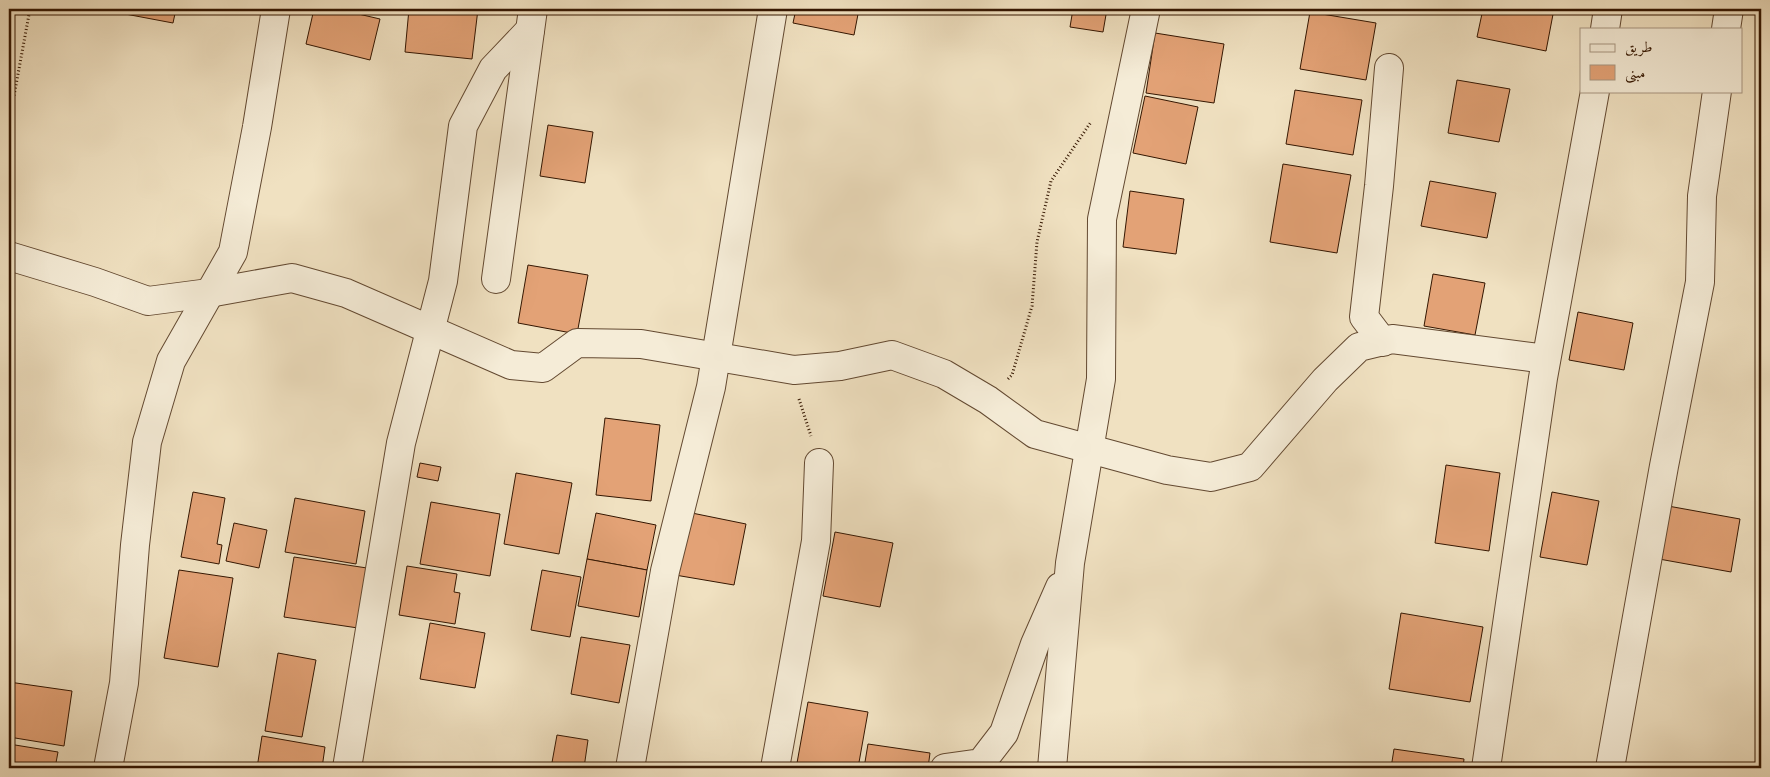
<svg xmlns="http://www.w3.org/2000/svg" width="1770" height="777" font-family="Vollkorn,Amiri,serif">
<style>
.building{fill:#e3a276;stroke:#341601}
.lines{fill:none;stroke-linecap:round;stroke-linejoin:round}
.minor-casing{stroke:#634931;stroke-width:30}
.path{stroke:#341601;stroke-width:3;stroke-dasharray:1 2.5;stroke-linecap:butt}
.minor{stroke:#f5ecd7;stroke-width:28}
</style>
<rect width="100%" height="100%" fill="#f0e1c1"/>
<filter id="stains"><feTurbulence type="fractalNoise" baseFrequency=".004" numOctaves="4"/><feColorMatrix values="0 0 0 0 .2 0 0 0 0 .09 0 0 0 0 .02 0 0 0 .5 -.17"/></filter>
<radialGradient id="worn" r=".72"><stop offset=".6" stop-color="#630" stop-opacity="0"/><stop offset="1" stop-color="#630" stop-opacity=".3"/></radialGradient>
<g class="building">
<polygon points="120,9 176,9 173,23 120,13"/>
<polygon points="314,9 337,9 380,19 370,60 306,44"/>
<polygon points="409,9 478,9 472,59 405,52"/>
<polygon points="796,9 859,9 854,35 793,23"/>
<polygon points="1073,9 1107,9 1103,32 1070,27"/>
<polygon points="1483,9 1554,9 1546,51 1477,37"/>
<polygon points="1310,12 1376,23 1366,80 1300,69"/>
<polygon points="1155,33 1224,44 1214,103 1146,93"/>
<polygon points="1457,80 1510,89 1499,142 1448,133"/>
<polygon points="1295,90 1362,100 1353,155 1286,144"/>
<polygon points="1145,96 1198,107 1186,164 1133,153"/>
<polygon points="548,125 593,132 585,183 540,176"/>
<polygon points="1283,164 1351,175 1337,253 1270,242"/>
<polygon points="1430,181 1496,193 1487,238 1421,226"/>
<polygon points="1130,191 1184,199 1176,254 1123,247"/>
<polygon points="528,265 588,275 577,334 518,323"/>
<polygon points="1433,274 1485,283 1475,335 1424,326"/>
<polygon points="1578,312 1633,323 1624,370 1569,360"/>
<polygon points="605,418 660,425 651,501 596,495"/>
<polygon points="420,463 441,467 438,481 417,477"/>
<polygon points="1446,465 1500,473 1489,551 1435,543"/>
<polygon points="516,473 572,483 559,554 504,544"/>
<polygon points="193,492 225,498 217,544 222,545 219,564 181,557"/>
<polygon points="1552,492 1599,501 1587,565 1540,557"/>
<polygon points="295,498 365,511 356,564 285,552"/>
<polygon points="431,502 500,514 490,576 420,564"/>
<polygon points="1668,506 1740,519 1731,572 1659,559"/>
<polygon points="687,512 746,524 734,585 675,575"/>
<polygon points="596,513 656,525 647,570 587,559"/>
<polygon points="234,523 267,530 259,568 226,561"/>
<polygon points="835,532 893,543 880,607 823,596"/>
<polygon points="294,557 367,568 358,628 284,617"/>
<polygon points="587,559 647,570 639,617 578,606"/>
<polygon points="407,566 457,574 454,592 460,593 455,624 399,615"/>
<polygon points="179,570 233,578 218,667 164,658"/>
<polygon points="542,570 581,577 570,637 531,630"/>
<polygon points="1401,613 1483,627 1470,702 1389,689"/>
<polygon points="430,623 485,633 475,688 420,679"/>
<polygon points="581,637 630,645 619,703 571,694"/>
<polygon points="278,653 316,660 302,737 265,731"/>
<polygon points="9,682 72,691 64,746 9,737"/>
<polygon points="808,702 868,712 858,768 830,768 797,763"/>
<polygon points="557,735 588,740 584,768 551,768"/>
<polygon points="262,736 325,747 322,768 257,768"/>
<polygon points="9,744 58,752 55,768 9,768"/>
<polygon points="868,744 930,753 928,768 864,768"/>
<polygon points="1394,749 1464,759 1463,768 1391,768"/>
</g>
<g class="lines">
<defs>
<g id="minor">
<polyline points="1605,29 1608,9"/>
<polyline points="1726,29 1729,9"/>
<polyline points="9,256 95,282 148,301 209,293 292,278 346,293 511,365 543,368 577,343 641,344 794,370 840,366 892,355 944,374 988,400 1035,434 1167,470 1211,477 1250,467 1325,380 1359,347 1392,339 1546,359"/>
<polyline points="496,279 533,9"/>
<polyline points="1383,342 1364,317 1379,186 1389,68"/>
<polyline points="108,768 124,683 135,545 147,442 171,361 233,252 257,127 276,9"/>
<polyline points="347,768 401,443 443,281 463,126 493,69 530,30"/>
<polyline points="630,768 665,571 711,387 773,9"/>
<polyline points="775,768 816,541 819,463"/>
<polyline points="945,768 981,763 1004,733 1035,644 1060,587"/>
<polyline points="1052,768 1070,563 1101,379 1102,219 1146,9"/>
<polyline points="1486,768 1543,378 1595,91"/>
<polyline points="1610,768 1664,466 1700,282 1702,196 1717,91"/>
</g>
</defs>
<use href="#minor" class="minor-casing"/>
<g class="path">
<polyline points="9,123 30,9"/>
<polyline points="1008,379 1012,375 1032,306 1037,242 1051,181 1091,122"/>
<polyline points="799,399 811,436"/>
</g>
<use href="#minor" class="minor"/>
</g>
<rect width="1770" height="777" fill="none" stroke="#f0e1c1" stroke-width="30"/>
<rect x="10" y="10" width="1750" height="757" fill="none" stroke="#341601" stroke-width="2.5"/>
<rect x="15" y="15" width="1740" height="747" fill="none" stroke="#341601"/>
<rect x="1580" y="28" width="162" height="65" fill="#f5ecd7" stroke="#a89681"/>
<rect x="1590" y="44" width="25" height="8" fill="#f5ecd7" stroke="#a89681"/>
<text x="1625" y="52" font-size="15" fill="#341601">طريق</text>
<rect x="1590" y="65" width="25" height="15" fill="#e3a276" stroke="#a89681"/>
<text x="1625" y="78" font-size="15" fill="#341601">مبنى</text>
<rect width="100%" height="100%" filter="url(#stains)"/>
<rect width="100%" height="100%" fill="url(#worn)"/>
</svg>
